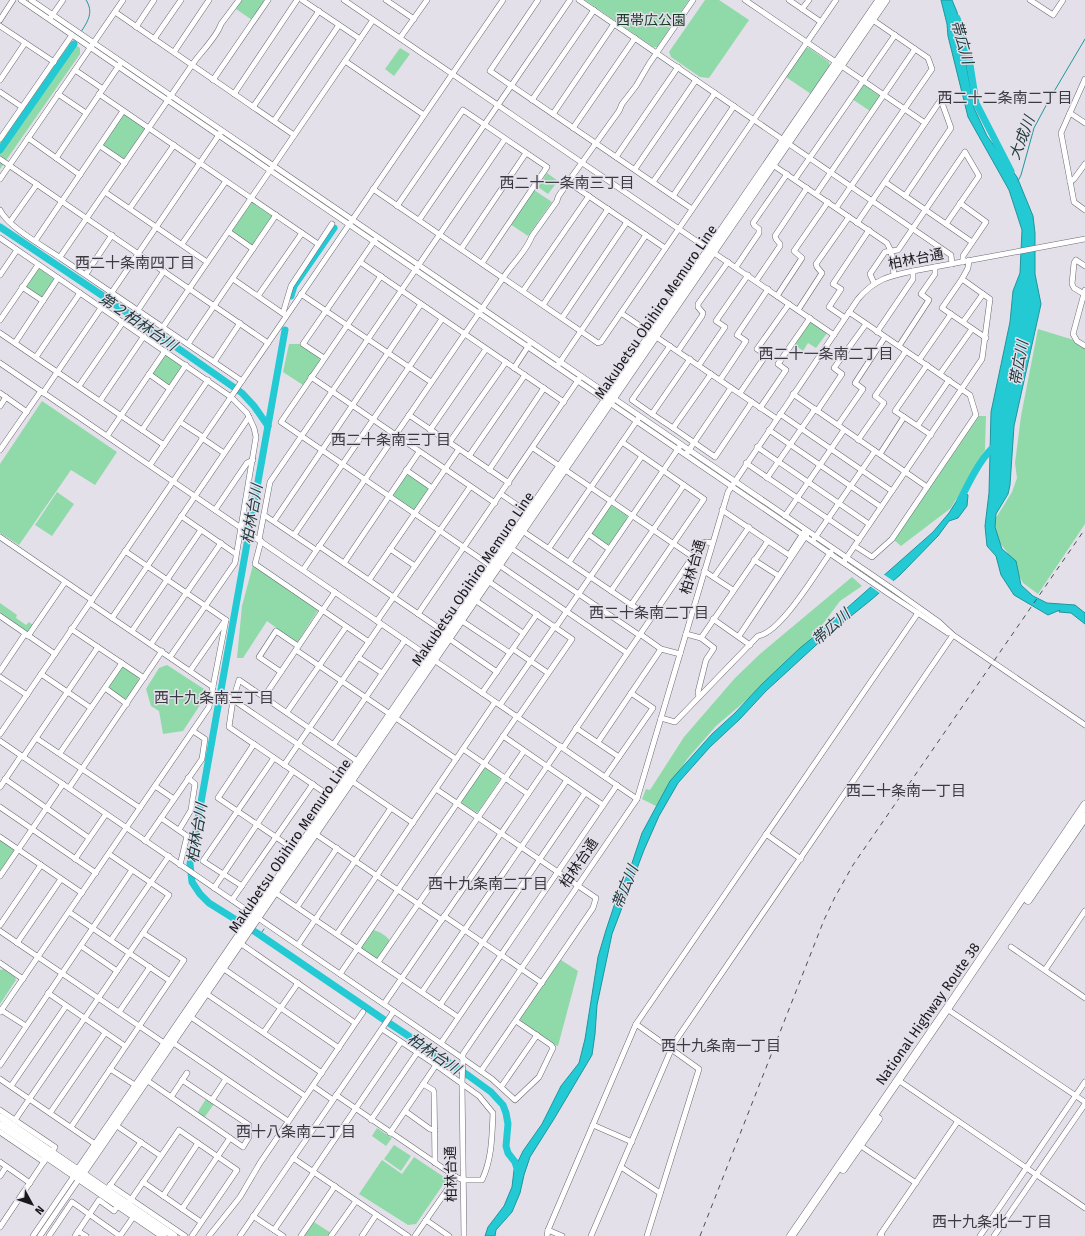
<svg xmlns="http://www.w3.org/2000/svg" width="1085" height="1236" font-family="'Fira Sans','Noto Sans JP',sans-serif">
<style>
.green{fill:#90daaa}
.water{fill:#23cad4;stroke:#20959c}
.pier{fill:#e3e0ea}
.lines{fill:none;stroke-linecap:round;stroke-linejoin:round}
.stream{stroke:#20959c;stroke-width:1}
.river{stroke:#23cad4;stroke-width:7}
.minor-casing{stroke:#6b6971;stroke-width:6}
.major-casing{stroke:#6b6971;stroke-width:8}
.highway-casing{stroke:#6b6971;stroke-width:9}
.minor{stroke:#fff;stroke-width:5}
.major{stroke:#fff;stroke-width:7}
.highway{stroke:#fff;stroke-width:8}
.rail{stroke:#4e4d52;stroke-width:1;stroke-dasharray:5 5;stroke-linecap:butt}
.labels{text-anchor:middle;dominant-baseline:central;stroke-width:3;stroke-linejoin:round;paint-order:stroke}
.park-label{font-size:14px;fill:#143c24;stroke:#e3e0ea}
.street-label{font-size:14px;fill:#19181b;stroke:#e3e0ea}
.water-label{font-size:15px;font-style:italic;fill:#233c3e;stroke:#e3e0ea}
.neighbourhood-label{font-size:15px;fill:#3c3a41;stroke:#e3e0ea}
</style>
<rect width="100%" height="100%" fill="#e3e0ea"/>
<g class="green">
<polygon points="242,0 266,0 252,20 236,9"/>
<polygon points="585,0 689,0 657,47 653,47"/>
<polygon points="705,0 719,0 749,20 709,78 700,77 671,57 669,52"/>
<polygon points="70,41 80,48 80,54 0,169 0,141"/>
<polygon points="400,48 410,54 394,76 385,69"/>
<polygon points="805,48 809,48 829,62 830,66 811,94 786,77"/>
<polygon points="863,84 880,96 870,111 852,99"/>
<polygon points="125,114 146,129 126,160 123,160 103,147 103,144 122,115"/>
<polygon points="547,173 558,181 548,194 538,187"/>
<polygon points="534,190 552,202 528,236 510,224"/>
<polygon points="253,201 274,216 252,247 231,231 251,202"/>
<polygon points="38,269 40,269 54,279 54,281 43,297 41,298 27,288 27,285"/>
<polygon points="812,322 827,333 816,348 808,343 803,351 794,344 808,324"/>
<polygon points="1038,329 1077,341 1085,346 1085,524 1038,594 1023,583 1007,552 997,539 991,526 1012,492 1017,478 1015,463 1021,416"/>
<polygon points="289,344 300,344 319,357 320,361 303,385 283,372"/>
<polygon points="167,354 180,363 182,368 170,387 153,374 153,372 164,355"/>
<polygon points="42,401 117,452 95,485 71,470 19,545 0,533 0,464"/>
<polygon points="979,416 986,416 985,450 951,508 901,546 894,540"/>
<polygon points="409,475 427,487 428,490 415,509 412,510 395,497 393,493 405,476"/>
<polygon points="57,492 74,504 52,536 35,525"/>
<polygon points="612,506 627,515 627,519 610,544 607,545 592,534 592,532 609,507"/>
<polygon points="253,565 318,610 297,643 267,621 243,658 237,658 242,606"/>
<polygon points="852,577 862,586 840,601 817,632 801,650 770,680 716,726 688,758 656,806 642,799 646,789 650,790 684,737 735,678 760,654"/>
<polygon points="0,603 17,615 16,618 26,625 29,622 33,625 28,633 0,614"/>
<polygon points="167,665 204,689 202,702 183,731 163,734 159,711 151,706 146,689 159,668"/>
<polygon points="124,667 138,677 139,681 128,698 124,699 110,689 109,685 120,669"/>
<polygon points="486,768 499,778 500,780 478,812 476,812 462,803 462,800 483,769"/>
<polygon points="0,839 14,849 14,851 0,872"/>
<path d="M372,930C378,930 389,937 390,942L379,959H376L361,949V947Z"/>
<polygon points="561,960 578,971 558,1046 554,1045 521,1022 520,1018"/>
<polygon points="4,969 15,977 16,980 0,1004 0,970"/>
<polygon points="206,1099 214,1104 204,1118 197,1113"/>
<polygon points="377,1128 392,1138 386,1146 372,1136"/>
<polygon points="394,1145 411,1156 401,1171 384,1159"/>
<polygon points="414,1157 447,1179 416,1224 408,1225 359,1194 382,1160 402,1174"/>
<polygon points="314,1222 331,1233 328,1236 304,1236"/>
</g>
<g class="water">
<polygon points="941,0 952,0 957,12 974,108 987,136 1017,177 1033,216 1035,233 1035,274 1041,304 1014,426 1010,485 1008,494 996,514 995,527 1002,549 1016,561 1021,585 1033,596 1047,603 1075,605 1085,613 1085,624 1071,613 1059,612 1060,610 1048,615 1014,595 1001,575 996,556 987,546 985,526 989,493 991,412 1010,322 1013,291 1020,273 1022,230 1009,190 968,117 948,36 947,24"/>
<polygon points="963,491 968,495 967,506 958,518 949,521 938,536 900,575 871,600 826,636 766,691 740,719 710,747 678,783 659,816 644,850 612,934 597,1005 595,1034 592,1055 554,1119 530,1157 524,1175 520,1193 512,1212 496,1230 495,1236 485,1236 488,1227 504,1206 512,1187 514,1170 523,1151 542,1124 561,1086 579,1063 585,1039 598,957 606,930 617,897 632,863 642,833 670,781 712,734 735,713 762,684 800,648 821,631 933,532 949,513"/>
</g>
<polygon class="pier" points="883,574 895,582 881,594 870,586"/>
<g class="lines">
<g class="stream">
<path d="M81,32C88,21 94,12 86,0"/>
<polyline points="74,44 76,40"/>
<polyline points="1018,181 1021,175 1034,128 1049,100 1085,39"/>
<polyline points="260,935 264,929"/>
</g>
<g class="river">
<polyline points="957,18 963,36 969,58 976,103 1011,171"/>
<polyline points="0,150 74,44"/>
<polyline points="0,227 106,298 242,393 254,406 268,426"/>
<polyline points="291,296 294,286 334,228"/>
<polyline points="285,330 190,864 192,882 200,894 209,903 260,935 380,1017 469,1076 491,1092 503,1105 506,1113 508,1124 506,1146 508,1153 515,1162 518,1172"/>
<path d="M960,500C969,483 981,456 997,444"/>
</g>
<defs>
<g id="minor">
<polyline points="21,0 889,594 948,633"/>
<polyline points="31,0 894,590 939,622 953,635 1085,725"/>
<polyline points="302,0 360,39"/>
<polyline points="344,0 834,335"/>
<polyline points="386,0 414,19"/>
<polyline points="538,0 490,71 692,209"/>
<polyline points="579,0 951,255 952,264"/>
<polyline points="745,0 925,123"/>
<polyline points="789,0 821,22"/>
<polyline points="1030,0 1053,15 1063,0"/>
<polyline points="802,9 809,0"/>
<polyline points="115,12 294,135"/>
<polyline points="51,17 63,0"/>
<polyline points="0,20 13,0"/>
<polyline points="0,26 54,62"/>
<polyline points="136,27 154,0"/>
<polyline points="400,38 427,0"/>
<polyline points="154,39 181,0"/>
<polyline points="174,52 209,0"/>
<polyline points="345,61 424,115"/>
<polyline points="75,70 103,89"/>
<polyline points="1085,79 1061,133 1074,202 1085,210"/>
<polyline points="0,80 25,43"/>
<polyline points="213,80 268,0"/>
<polyline points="0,92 22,107"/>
<polyline points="58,94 86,113"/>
<polyline points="99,94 318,244"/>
<polyline points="234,94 297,0"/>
<polyline points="532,100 594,10"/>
<polyline points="253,107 319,11"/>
<polyline points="1070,113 1085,123"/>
<polyline points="553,114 614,24"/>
<polyline points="274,121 339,25"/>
<polyline points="573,128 635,38"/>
<polyline points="28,138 80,175"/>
<polyline points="0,139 72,35"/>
<polyline points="100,146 125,163"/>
<polyline points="616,157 678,67"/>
<polyline points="56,158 120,64"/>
<polyline points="0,159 268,343"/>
<polyline points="770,163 887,243 891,251 894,275"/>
<polyline points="635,169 696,80"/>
<polyline points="0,179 123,0"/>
<polyline points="795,179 895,35"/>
<polyline points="568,182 665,248"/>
<polyline points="653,182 715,93"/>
<polyline points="885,182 972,242"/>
<polyline points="1070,182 1074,179 1085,164"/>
<polyline points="373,189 598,343 601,342 836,0"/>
<polyline points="105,192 207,262"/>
<polyline points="816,194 915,49"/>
<polyline points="673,196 734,106"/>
<polyline points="960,203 986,222 963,256 963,262"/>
<polyline points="397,206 463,110 547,167 482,263"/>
<polyline points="130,208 174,145"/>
<polyline points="836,208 932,69 928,58 870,18"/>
<path d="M0,210C9,228 45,247 62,259C122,299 182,340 242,381"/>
<polyline points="419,220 570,0"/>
<polyline points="10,222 37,184"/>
<polyline points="857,223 940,101 942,103 951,128 905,196"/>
<polyline points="229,232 253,249"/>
<polyline points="0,238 231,397 247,413 254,428 256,437 235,563 170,657"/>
<polyline points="35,241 123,111"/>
<polyline points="182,244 226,181"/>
<polyline points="461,249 526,153"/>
<path d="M60,257L192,65C200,53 217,37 221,24L239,0"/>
<polyline points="360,262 564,402"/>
<polyline points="736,267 759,233 759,229 754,225 753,223 787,174"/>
<polyline points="86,274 112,235"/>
<polyline points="0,275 17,250"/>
<polyline points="381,276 281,422 494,568"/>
<polyline points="233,279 285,315"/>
<polyline points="962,279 942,308 986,338"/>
<polyline points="756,281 780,246 780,244 776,239 775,236 807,188"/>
<polyline points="874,283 870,274 885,252 898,250 965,152 979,176 946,224"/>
<polyline points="22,287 43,301"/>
<polyline points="1085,290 1073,334 1077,341 1085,346"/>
<polyline points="523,291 589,196"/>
<polyline points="112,292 221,132"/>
<polyline points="301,294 431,382"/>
<polyline points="1084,294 1074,288 1072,284 1074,263 1076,260 1085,266"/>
<polyline points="258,296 302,233"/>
<polyline points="777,296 802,258 794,251 828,202"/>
<polyline points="543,305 608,209"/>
<polyline points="138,310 164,271"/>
<polyline points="798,310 822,273 817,267 816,264 849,217"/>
<polyline points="849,312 970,395 976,415 892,539 872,557 855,546"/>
<polyline points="283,313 291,286 332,224"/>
<polyline points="621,313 777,419"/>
<polyline points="562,318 627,222"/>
<polyline points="845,318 829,307 841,289 833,284 869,230"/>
<polyline points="0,320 38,265"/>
<polyline points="963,322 983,294"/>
<polyline points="163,327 373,20"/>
<polyline points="877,332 913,279 913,271"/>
<polyline points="0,333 164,445"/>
<polyline points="15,343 58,278"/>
<polyline points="188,344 276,215"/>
<polyline points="899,346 929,300 921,294 935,274 935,267"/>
<polyline points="678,351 702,316 703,313 698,307 698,304 728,262"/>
<polyline points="36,357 80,293"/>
<polyline points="324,358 303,344 375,240"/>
<polyline points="919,360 951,314"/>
<polyline points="214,362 240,323"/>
<polyline points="0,363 637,799"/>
<polyline points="558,365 646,235"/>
<polyline points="699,365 725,327 716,321 748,275"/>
<polyline points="927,365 895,411 931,435"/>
<polyline points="514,368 529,345"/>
<polyline points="149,374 170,389"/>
<polyline points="711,374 673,428 715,457 752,402"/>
<polyline points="940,374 972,329"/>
<polyline points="311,377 495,503"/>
<polyline points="720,380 746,341 737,335 768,289"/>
<polyline points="79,386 123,322"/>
<polyline points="0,393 27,412"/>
<polyline points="43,393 101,308"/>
<polyline points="740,393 766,355 757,349 789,304"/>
<polyline points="793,394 927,487"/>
<polyline points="100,401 144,336"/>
<polyline points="0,406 6,397"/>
<polyline points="760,408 786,370 778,364 810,318"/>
<polyline points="817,411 842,374 834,368 866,324"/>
<polyline points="652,414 632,400 670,346"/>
<polyline points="780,414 892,491"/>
<polyline points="409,415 509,483"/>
<polyline points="180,422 203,437"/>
<polyline points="838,425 863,389 855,383 885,337"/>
<polyline points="918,425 949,380"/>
<polyline points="673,428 652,414 690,359"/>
<polyline points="142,430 186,365"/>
<polyline points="430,430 486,349"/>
<polyline points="769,430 881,507"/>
<polyline points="107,436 165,351"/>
<polyline points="202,438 224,453"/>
<polyline points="858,440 884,403 875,396 906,351"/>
<polyline points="622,442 704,499 631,605"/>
<polyline points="449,443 506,362"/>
<polyline points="757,447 869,524"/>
<polyline points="533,448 693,557"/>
<polyline points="0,450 41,391"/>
<polyline points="687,453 731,388"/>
<polyline points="880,454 904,417"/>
<polyline points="469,456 525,375"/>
<polyline points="746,463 859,540"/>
<polyline points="150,465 208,380"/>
<polyline points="406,470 432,488"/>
<polyline points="489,470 544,388"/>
<polyline points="767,478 815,409"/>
<polyline points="501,494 530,514"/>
<polyline points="215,510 247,463 253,460"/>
<polyline points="722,510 789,555 804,532"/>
<polyline points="264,515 316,550"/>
<polyline points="181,516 236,554"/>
<polyline points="785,516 844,430"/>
<polyline points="274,521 421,304"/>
<polyline points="521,530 651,618"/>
<polyline points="588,534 609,549"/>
<polyline points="294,535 442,319"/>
<polyline points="0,537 92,600"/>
<polyline points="814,539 875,451"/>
<polyline points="259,540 270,482 505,139"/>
<polyline points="261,541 255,564 369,642"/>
<polyline points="319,546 446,633 448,638 497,672"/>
<polyline points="511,548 639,635"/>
<polyline points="549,548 638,419"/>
<polyline points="390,549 415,566"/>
<polyline points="125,551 226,620"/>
<polyline points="754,560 779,576"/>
<polyline points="845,560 982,359 990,299 962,279 968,268 969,260"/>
<polyline points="569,562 642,456"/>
<polyline points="344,563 419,452"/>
<polyline points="499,565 627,653"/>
<path d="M303,570L503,278C512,264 526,252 532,236L557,201L558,197L568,182L619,111L622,104L636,86L649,64L693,0"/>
<polyline points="704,571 733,590"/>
<polyline points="714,577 749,527"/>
<polyline points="369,580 459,449"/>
<polyline points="488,581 572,639 518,717"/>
<polyline points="611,591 684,485"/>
<polyline points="475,600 523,633"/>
<polyline points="90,603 213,687"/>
<polyline points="418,614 579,379"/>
<polyline points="0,616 55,654"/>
<polyline points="112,618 249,417"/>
<polyline points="459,619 510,653"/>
<polyline points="713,619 750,645"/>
<polyline points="377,621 470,487"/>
<polyline points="556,627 680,446"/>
<polyline points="71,629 144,678"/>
<polyline points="132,631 201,530"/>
<polyline points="640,634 661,649"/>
<polyline points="686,634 701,638 768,541"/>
<polyline points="28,636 65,582"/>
<polyline points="739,636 807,534"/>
<polyline points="151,644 221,543"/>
<polyline points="513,649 548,673"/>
<polyline points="296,650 456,759"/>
<polyline points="358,657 382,673"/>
<polyline points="0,671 25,634"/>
<polyline points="190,671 224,622"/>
<polyline points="281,672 259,657 276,631 298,646"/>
<polyline points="41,674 91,708"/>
<polyline points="0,677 27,695"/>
<polyline points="105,688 127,704"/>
<polyline points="482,693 537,614"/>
<polyline points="229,697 413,823"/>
<polyline points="264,697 335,592"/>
<polyline points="699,697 698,692 706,660 714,648 701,638"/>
<polyline points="500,705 555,626"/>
<polyline points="287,712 346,627"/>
<path d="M661,718L675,722L758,636C781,633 817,571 831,552"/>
<polyline points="576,728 619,757"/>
<polyline points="0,734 503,0"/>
<polyline points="503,736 603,805"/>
<polyline points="36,738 140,808"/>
<polyline points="0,741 455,1053 492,1079 515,1100 539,1077 553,1048 551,1045 516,1021"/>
<polyline points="598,742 661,649 680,654"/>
<polyline points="254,744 218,798 298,852"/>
<polyline points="334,744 405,640"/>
<polyline points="563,748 702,543 707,542 712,543"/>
<polyline points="463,749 528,794"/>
<polyline points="60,753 122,663"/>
<polyline points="23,757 98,647"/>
<polyline points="284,765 381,624"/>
<polyline points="605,777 653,708 631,693"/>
<polyline points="5,779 89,838"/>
<polyline points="155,786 174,799"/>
<polyline points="0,787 21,756"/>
<polyline points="69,788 162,651"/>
<polyline points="436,789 596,898 593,908 481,1071"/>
<polyline points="334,799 229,727 233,700 239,680 360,763"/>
<polyline points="0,807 96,873"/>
<polyline points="161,818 187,836 180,865"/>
<polyline points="179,830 191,810 195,784 188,778"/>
<polyline points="314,833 442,920"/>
<polyline points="766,834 801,859"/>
<polyline points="0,837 82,893"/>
<polyline points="145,841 202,759 205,739 193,731"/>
<polyline points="75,859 106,814"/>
<polyline points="0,876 63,784"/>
<polyline points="242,886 203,861 274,758"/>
<polyline points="214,888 293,771"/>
<polyline points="273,891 458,1017"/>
<polyline points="232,900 313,784"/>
<polyline points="297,907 337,848"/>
<polyline points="69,912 170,981"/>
<polyline points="444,916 542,983"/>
<polyline points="0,925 41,865"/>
<polyline points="0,931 167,1045"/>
<polyline points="337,934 495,702"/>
<polyline points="111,940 169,856"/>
<polyline points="17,943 61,879"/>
<polyline points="240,943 355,1023"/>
<polyline points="298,945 391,808"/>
<polyline points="81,946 117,971"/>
<polyline points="1011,947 1085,998"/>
<polyline points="378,962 524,751"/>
<polyline points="0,963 23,979"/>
<polyline points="221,967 339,1048"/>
<polyline points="1045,970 1085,911"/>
<polyline points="340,974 517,716"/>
<polyline points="204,992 322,1073"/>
<polyline points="422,992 567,780"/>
<polyline points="48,993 125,1046"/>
<polyline points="384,1004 561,746"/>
<polyline points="440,1005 585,793"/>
<polyline points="947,1009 1085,1102"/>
<polyline points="1,1010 26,1026"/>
<polyline points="0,1012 209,707 226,620"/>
<polyline points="119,1012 150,967"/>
<polyline points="188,1015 305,1096"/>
<polyline points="636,1024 699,1069 647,1236"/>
<polyline points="264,1032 298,983"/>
<polyline points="172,1042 288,1121"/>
<polyline points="441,1043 617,785"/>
<polyline points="0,1065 132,870"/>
<polyline points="110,1069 138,1087"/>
<polyline points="0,1079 95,1144"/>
<polyline points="145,1079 243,1147 249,1137 249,1125 182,1080"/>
<polyline points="898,1080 1085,1208"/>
<polyline points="423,1084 433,1090 434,1092 435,1163"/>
<polyline points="11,1086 66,1006"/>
<polyline points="313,1086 333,1100"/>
<polyline points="501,1087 537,1035"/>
<path d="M336,1095L456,1177L463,1180H482C492,1159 492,1136 493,1113L479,1096L436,1065L382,1029"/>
<polyline points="171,1097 187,1073"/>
<polyline points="212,1100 226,1079"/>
<polyline points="0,1110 55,1147 52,1152"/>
<polyline points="405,1111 430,1129 435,1130"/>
<polyline points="50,1113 105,1033"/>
<polyline points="15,1120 169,895 109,854"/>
<polyline points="371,1120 417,1053"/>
<polyline points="114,1124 161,1156"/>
<polyline points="593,1125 632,1142"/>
<polyline points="71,1127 184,960 143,933"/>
<polyline points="0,1132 44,1162"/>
<polyline points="390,1133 436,1065"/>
<polyline points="858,1144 916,1183"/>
<polyline points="293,1158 408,1236"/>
<polyline points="0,1162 30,1183"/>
<polyline points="621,1167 660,1193"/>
<polyline points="313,1171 401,1042"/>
<polyline points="0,1176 6,1167"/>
<polyline points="143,1182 201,1222"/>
<polyline points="110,1185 185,1236"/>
<polyline points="109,1187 141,1142"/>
<polyline points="163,1196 198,1143"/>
<polyline points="128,1204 179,1130 237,1170 192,1236"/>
<polyline points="182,1209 230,1138"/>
<polyline points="253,1216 283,1236"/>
<polyline points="426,1220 449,1236"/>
<polyline points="0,1227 47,1157"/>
<polyline points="274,1230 314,1172"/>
<polyline points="548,1230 562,1236"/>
<polyline points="78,1231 86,1236"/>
<polyline points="33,1236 74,1176"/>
<polyline points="40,1236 79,1179"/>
<polyline points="49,1236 72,1202 120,1236"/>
<polyline points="75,1236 99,1200 114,1211 119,1204"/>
<polyline points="120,1236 134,1216"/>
<polyline points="209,1236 240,1197 260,1163 363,1012"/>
<polyline points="240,1236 394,1011"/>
<polyline points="301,1236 335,1186"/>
<polyline points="331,1236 356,1201"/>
<polyline points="362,1236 376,1215"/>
<polyline points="415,1236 456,1177"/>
<path d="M464,1236L462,1084L463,1054L637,799L728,492L858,299C875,279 889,276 913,271L1085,239"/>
<polyline points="547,1236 548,1230 636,1024 918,613"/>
<polyline points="591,1236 674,1043 953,635"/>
<polyline points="882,1236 880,1235 958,1121"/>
<polyline points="980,1236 1085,1082"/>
<polyline points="994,1236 1085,1104"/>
</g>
<g id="major">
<polyline points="0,1117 174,1236"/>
<polyline points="0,1125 163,1236"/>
<polyline points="74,1176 879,0"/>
<polyline points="79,1179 886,0"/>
</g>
<g id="highway">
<polyline points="1028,900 1085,817"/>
<polyline points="843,1169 878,1119"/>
<polyline points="791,1236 951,1003 1085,805"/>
</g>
</defs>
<use href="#minor" class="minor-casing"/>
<use href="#major" class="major-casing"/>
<use href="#highway" class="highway-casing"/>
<use href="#minor" class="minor"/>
<use href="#major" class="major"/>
<use href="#highway" class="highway"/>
<polyline class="rail" points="700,1236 824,920 835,897 853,865 1085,529"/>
</g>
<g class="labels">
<g class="park-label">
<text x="651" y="20">西帯広公園</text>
</g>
<g class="street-label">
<text transform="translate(916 259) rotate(-11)">柏林台通</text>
<text transform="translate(656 312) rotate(-56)">Makubetsu Obihiro Memuro Line</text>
<text transform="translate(693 567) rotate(-74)">柏林台通</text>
<text transform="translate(473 579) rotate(-56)">Makubetsu Obihiro Memuro Line</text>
<text transform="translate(290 846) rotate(-56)">Makubetsu Obihiro Memuro Line</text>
<text transform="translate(579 863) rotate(-56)">柏林台通</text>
<text transform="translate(928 1014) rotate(-55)">National Highway Route 38</text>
<text transform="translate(451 1174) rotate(-91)">柏林台通</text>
</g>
<g class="water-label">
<text transform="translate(962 42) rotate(74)">帯広川</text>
<text transform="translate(1022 138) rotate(-69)">大成川</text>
<text transform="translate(138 322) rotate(34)">第２柏林台川</text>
<text transform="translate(1019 363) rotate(-80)">帯広川</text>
<text transform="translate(252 514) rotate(-80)">柏林台川</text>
<text transform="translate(831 627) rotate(-42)">帯広川</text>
<text transform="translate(197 833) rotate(-81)">柏林台川</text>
<text transform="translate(625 887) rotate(-68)">帯広川</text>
<text transform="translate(434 1054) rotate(34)">柏林台川</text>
</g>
<g class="neighbourhood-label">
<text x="1005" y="98">西二十二条南二丁目</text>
<text x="567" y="183">西二十一条南三丁目</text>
<text x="135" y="263">西二十条南四丁目</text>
<text x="826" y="354">西二十一条南二丁目</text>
<text x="391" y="440">西二十条南三丁目</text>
<text x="649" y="613">西二十条南二丁目</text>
<text x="214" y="698">西十九条南三丁目</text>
<text x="906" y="791">西二十条南一丁目</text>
<text x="488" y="884">西十九条南二丁目</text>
<text x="721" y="1046">西十九条南一丁目</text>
<text x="296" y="1132">西十八条南二丁目</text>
<text x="992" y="1222">西十九条北一丁目</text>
</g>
</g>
<g transform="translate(32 1204) rotate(130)" stroke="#e3e0ea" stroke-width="3" paint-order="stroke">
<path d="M0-3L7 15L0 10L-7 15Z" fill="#19181b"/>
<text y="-6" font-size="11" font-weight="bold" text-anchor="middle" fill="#19181b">N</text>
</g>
</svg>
